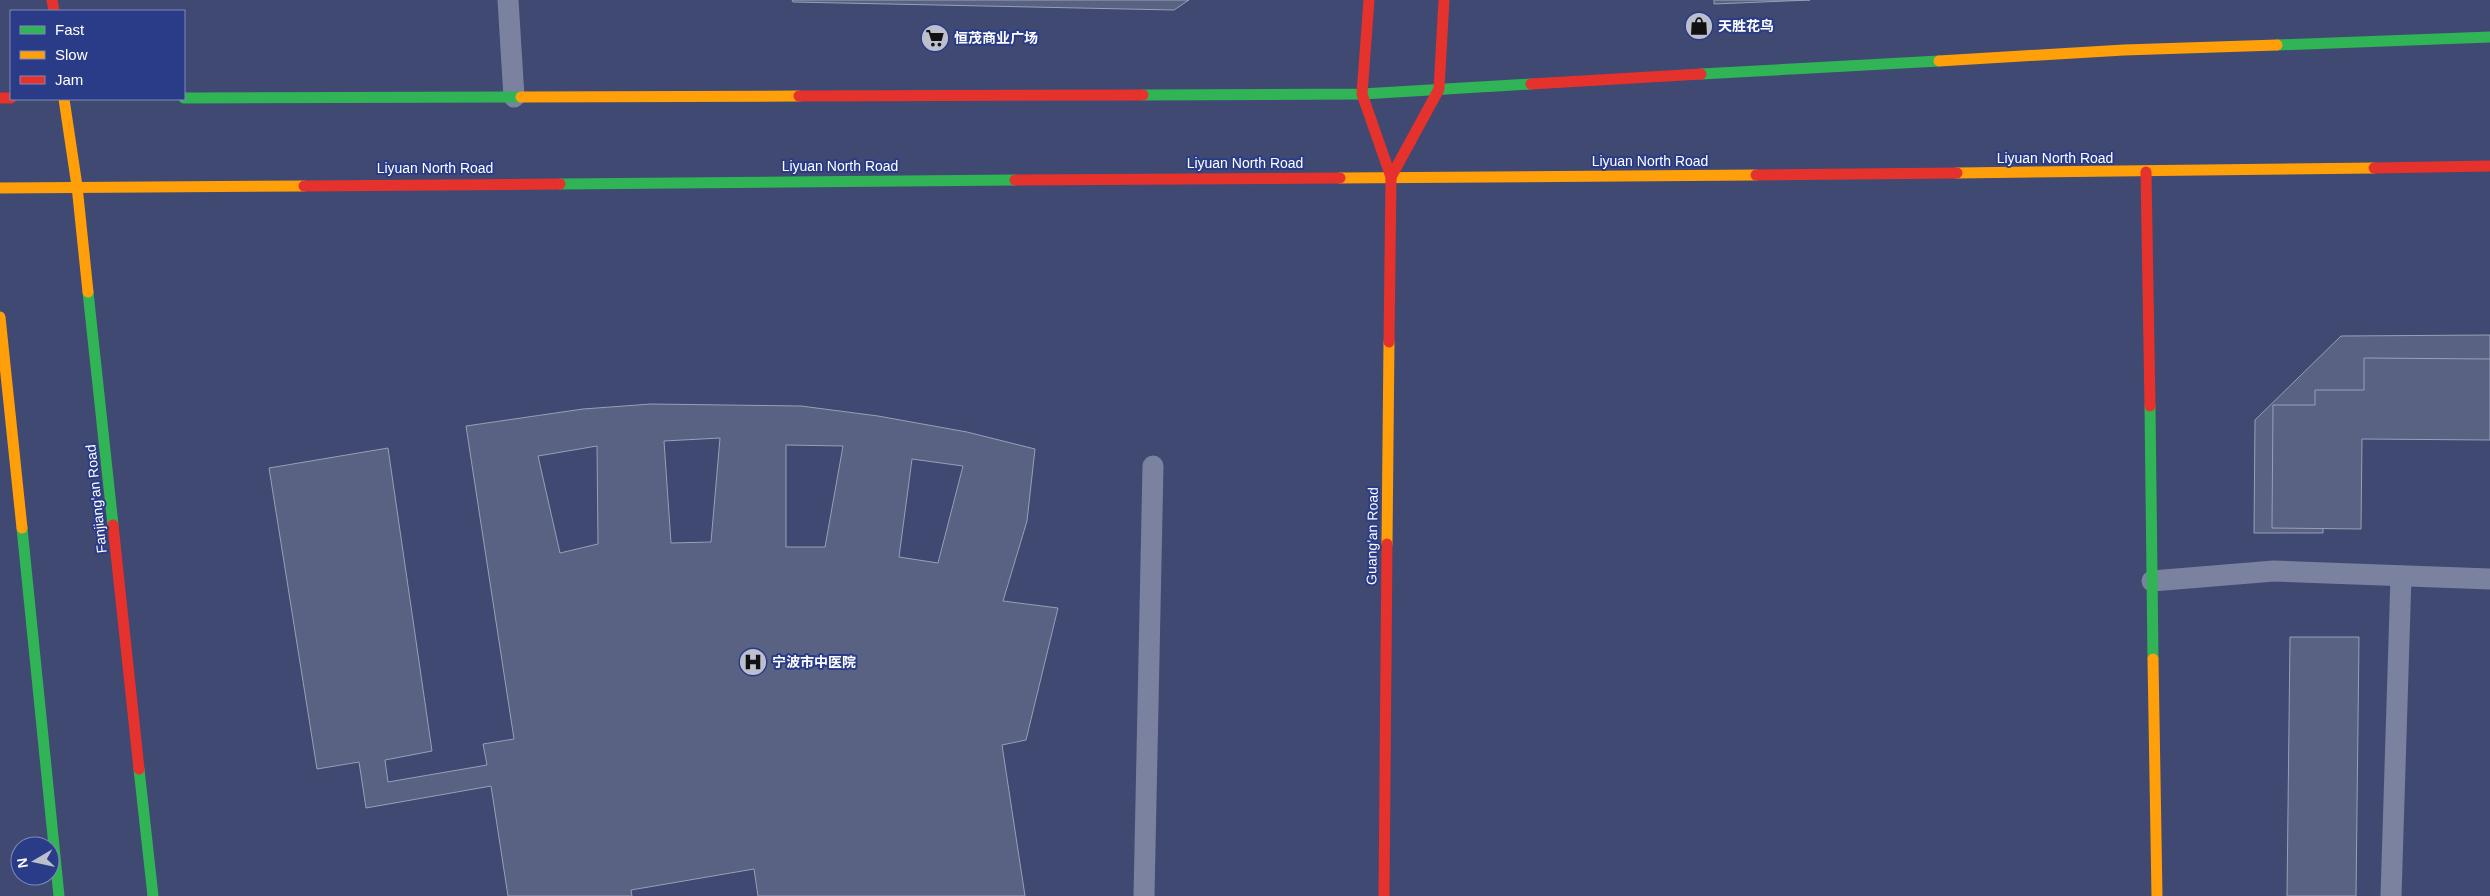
<svg xmlns="http://www.w3.org/2000/svg" width="2490" height="896" font-family="Helvetica,'Noto Sans SC',sans-serif">
<style>
.building{fill:#5a6283;stroke:#999fb6;fill-rule:evenodd}
.lines{fill:none;stroke-linecap:round;stroke-linejoin:round}
.lane{stroke:#7b82a0;stroke-width:21}
.fast{stroke:#30b455;stroke-width:11}
.slow{stroke:#ff9f0a;stroke-width:11}
.jam{stroke:#e5322d;stroke-width:11}
.labels{text-anchor:middle;dominant-baseline:central;stroke-width:4;stroke-linejoin:round;paint-order:stroke}
.poi-label{font-size:14px;font-weight:bold;fill:#fff;stroke:#2a3c87;text-anchor:start}
.street-label{font-size:14px;fill:#fff;stroke:#2a3c87}
</style>
<rect width="100%" height="100%" fill="#3f4972"/>
<g class="building">
<polygon points="792,0 1189,0 1174,10 793,2"/>
<polygon points="1714,0 1810,0 1714,4"/>
<polygon points="2490,335 2490,425 2325,425 2323,533 2254,533 2255,420 2341,336"/>
<polygon points="2364,358 2490,359 2490,440 2362,439 2361,529 2272,528 2273,405 2315,405 2315,390 2364,390"/>
<path d="M651,404L801,406L878,416L967,432L1035,449L1027,521L1003,601L1058,608L1026,740L1002,745L1025,896H758L754,869L631,890L632,896H508L491,786L366,808L359,762L317,769L269,468L388,448L432,751L385,760L388,782L487,765L483,744L514,739L466,426L583,409ZM720,438L711,542L671,543L664,441ZM786,445L843,446L825,547H786ZM597,446L598,544L560,553L538,456ZM912,459L963,466L938,563L899,557Z"/>
<polygon points="2290,637 2359,637 2356,896 2287,896"/>
</g>
<g class="lines">
<g class="lane">
<polyline points="508,0 514,97"/>
<polyline points="2152,581 2274,571 2490,579"/>
<polyline points="1144,896 1153,466"/>
<polyline points="2391,896 2401,576"/>
</g>
<g class="fast">
<polyline points="2277,45 2490,37"/>
<polyline points="1701,74 1939,61"/>
<polyline points="1143,95 1362,94 1531,84"/>
<polyline points="184,98 521,97"/>
<polyline points="560,184 1015,180"/>
<polyline points="88,292 113,525"/>
<polyline points="2150,406 2153,659"/>
<polyline points="22,528 59,896"/>
<polyline points="139,769 153,896"/>
</g>
<g class="slow">
<polyline points="1939,61 2124,50 2277,45"/>
<polyline points="521,97 799,96"/>
<polyline points="64,99 77,186 88,292"/>
<polyline points="1957,173 2374,168"/>
<polyline points="1340,178 1756,175"/>
<polyline points="0,188 304,186"/>
<polyline points="0,317 22,528"/>
<polyline points="1387,544 1389,342"/>
<polyline points="2153,659 2157,896"/>
</g>
<g class="jam">
<polyline points="52,0 54,11"/>
<polyline points="1369,0 1362,94 1391,177 1389,342"/>
<polyline points="1531,84 1701,74"/>
<polyline points="799,96 1143,95"/>
<polyline points="0,98 11,98"/>
<polyline points="2374,168 2490,166"/>
<polyline points="2146,172 2150,406"/>
<polyline points="1756,175 1957,173"/>
<polyline points="1391,177 1439,89 1444,0"/>
<polyline points="1015,180 1340,178"/>
<polyline points="304,186 560,184"/>
<polyline points="113,525 139,769"/>
<polyline points="1384,896 1387,544"/>
</g>
</g>
<defs>
<symbol id="shop-disc" viewBox="-11 -11 22 22"><circle r="9.5" fill="#bcbfce" stroke="#2a3c87"/><path d="M-5-2.5h2.3a2.7 3.5 0 0 1 5.4 0H5L5.5 6h-11ZM-1.5-2.5h3a1.5 2.3 0 0 0-3 0Z" fill="#111"/></symbol>
<symbol id="supermarket-disc" viewBox="-11 -11 22 22"><circle r="9.5" fill="#bcbfce" stroke="#2a3c87"/><path d="M-6-5.5h2.5l.6 2H6L4.5 2H-2.5L-4.4-4H-6ZM-1.5 3.2a1.3 1.3 0 1 0 .1 0ZM3 3.2a1.3 1.3 0 1 0 .1 0Z" fill="#111"/></symbol>
<symbol id="hospital-disc" viewBox="-11 -11 22 22"><circle r="9.5" fill="#bcbfce" stroke="#2a3c87"/><path d="M-5-5h3v3.5h4V-5h3V5h-3V1.5h-4V5h-3Z" fill="#111"/></symbol>
</defs>
<g fill-rule="evenodd">
<use href="#shop-disc" x="1683" y="10" width="32" height="32"/>
<use href="#supermarket-disc" x="919" y="22" width="32" height="32"/>
<use href="#hospital-disc" x="737" y="646" width="32" height="32"/>
</g>
<g class="labels">
<g class="poi-label">
<text x="1718" y="26">天胜花鸟</text>
<text x="954" y="38">恒茂商业广场</text>
<text x="772" y="662">宁波市中医院</text>
</g>
<g class="street-label">
<text x="2055" y="158">Liyuan North Road</text>
<text x="1650" y="161">Liyuan North Road</text>
<text x="1245" y="163">Liyuan North Road</text>
<text x="840" y="166">Liyuan North Road</text>
<text x="435" y="168">Liyuan North Road</text>
<text transform="translate(96 499) rotate(-96)">Fanjiang'an Road</text>
<text transform="translate(1372 536) rotate(-89)">Guang'an Road</text>
</g>
</g>
<rect x="10" y="10" width="175" height="90" fill="#2a3c87" stroke="#7f8ab7"/>
<rect x="20" y="26" width="25" height="8" fill="#30b455" stroke="#7f8ab7"/>
<text x="55" y="35" font-size="15" fill="#ffffff">Fast</text>
<rect x="20" y="51" width="25" height="8" fill="#ff9f0a" stroke="#7f8ab7"/>
<text x="55" y="60" font-size="15" fill="#ffffff">Slow</text>
<rect x="20" y="76" width="25" height="8" fill="#e5322d" stroke="#7f8ab7"/>
<text x="55" y="85" font-size="15" fill="#ffffff">Jam</text>
<g transform="translate(35 861) rotate(261)"><circle r="24" fill="#2a3c87" stroke="#7f8ab7"/>
<path d="M0-4L9 19L0 12L-9 19Z" fill="#bcbfce"/>
<text y="-8" font-size="14" font-weight="bold" text-anchor="middle" fill="#ffffff">N</text>
</g>
</svg>
